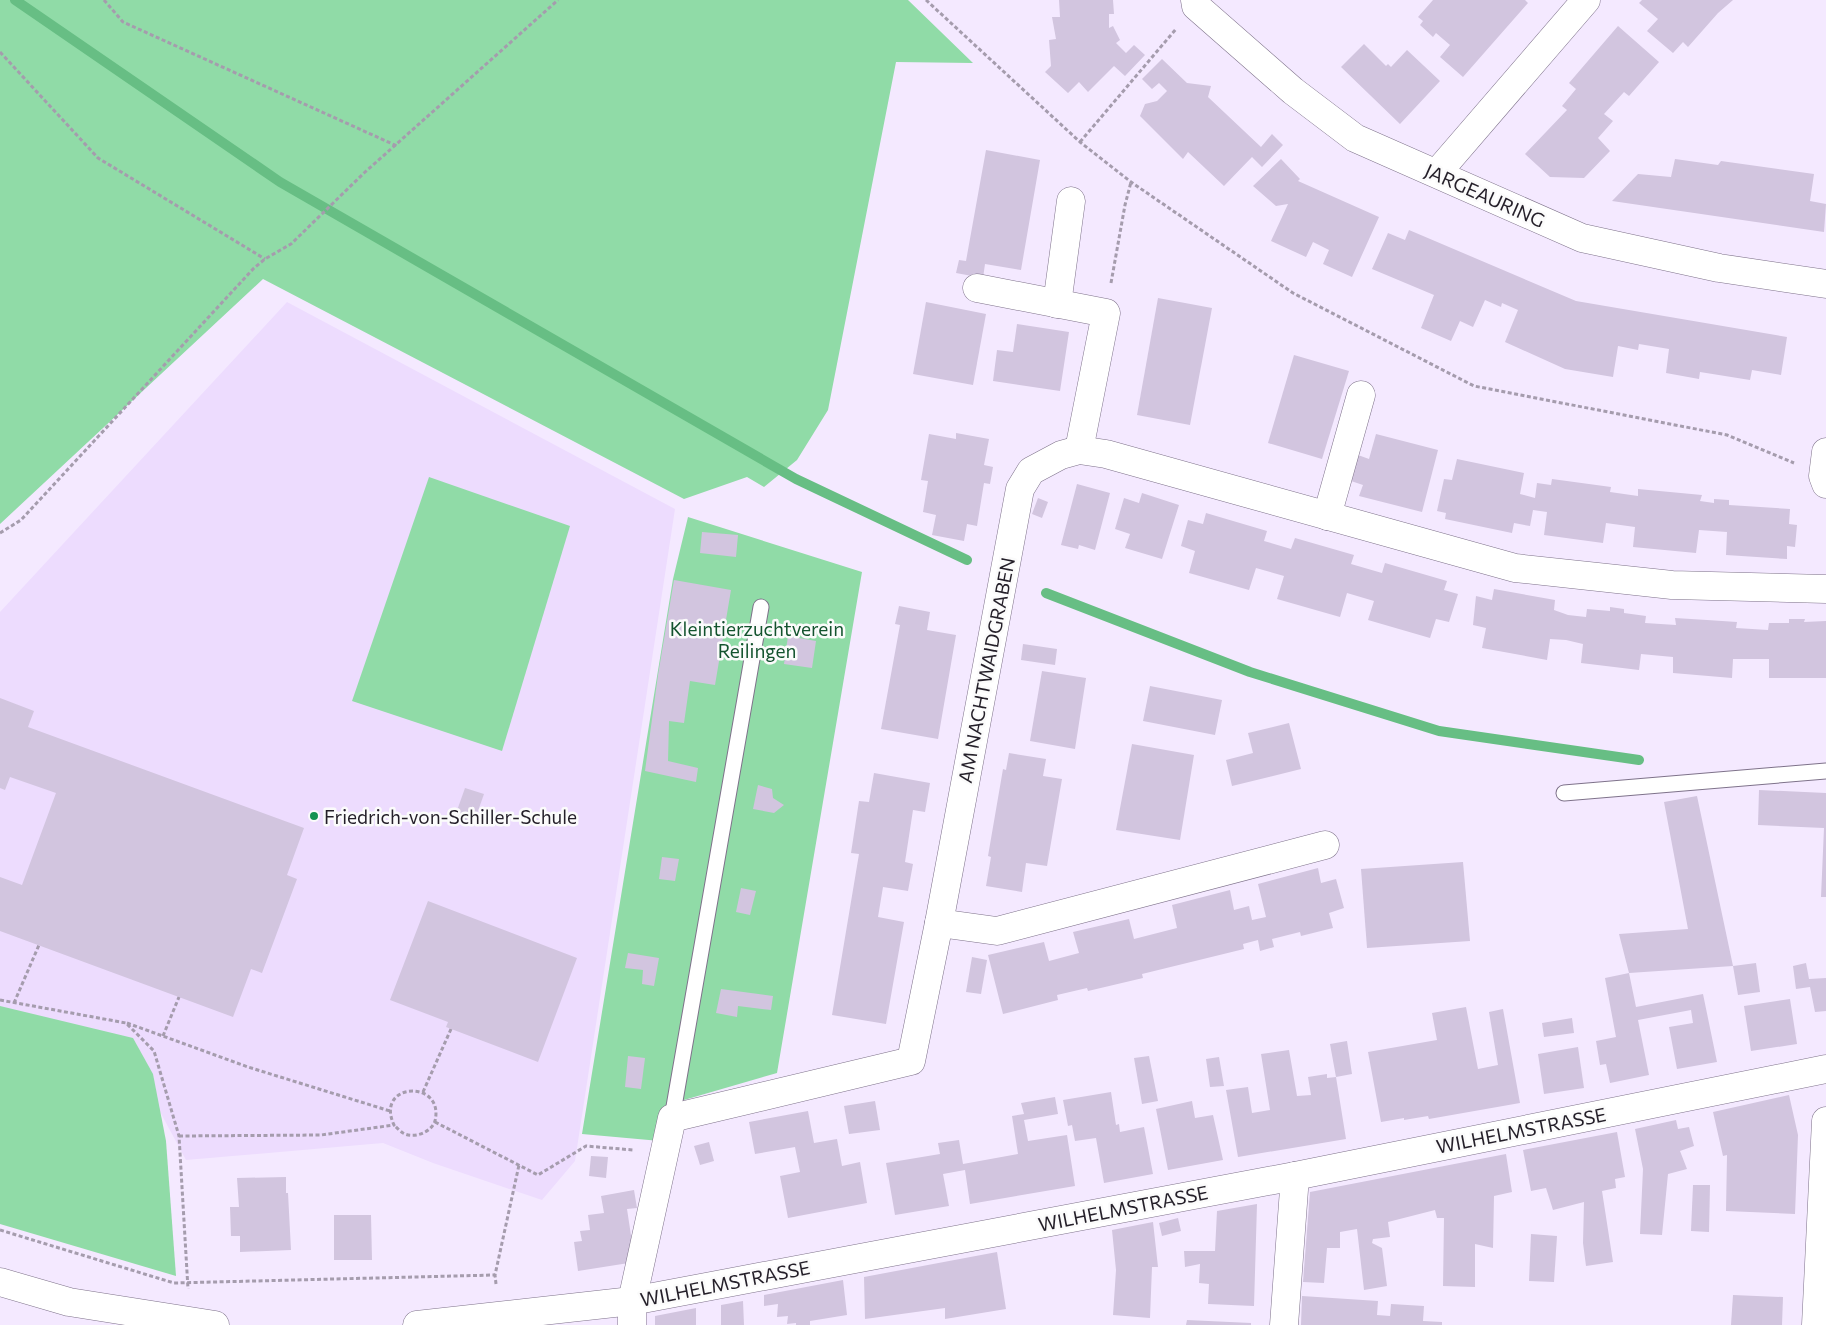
<svg xmlns="http://www.w3.org/2000/svg" width="1826" height="1325" font-family="Commissioner,sans-serif">
<style>
.built{fill:#eddcfe}
.green{fill:#90dba7}
.lines{fill:none;stroke-linecap:round;stroke-linejoin:round}
.stream{stroke:#67be84;stroke-width:10}
.building{fill:#d2c5df}
.lane-casing{stroke:#7e728a;stroke-width:17}
.street-casing{stroke:#7e728a;stroke-width:29}
.path{stroke:#a59cad;stroke-width:3;stroke-dasharray:4 2.5;stroke-linecap:butt}
.lane{stroke:#fff;stroke-width:15}
.street{stroke:#fff;stroke-width:28}
.poi-dot{fill:#139350;stroke:#fbfbfb;stroke-width:2}
.labels{text-anchor:middle;dominant-baseline:central;stroke-width:5;stroke-linejoin:round;paint-order:stroke}
.street-label{font-size:19px;fill:#241f29;stroke:#fbfbfb}
.park-label{font-size:19px;fill:#13532e;stroke:#fbfbfb}
.poi-label{font-size:19px;fill:#241f29;stroke:#fbfbfb;text-anchor:start}
</style>
<rect width="100%" height="100%" fill="#f4e9ff"/>
<polygon class="built" points="287,302 675,509 575,1161 542,1200 433,1163 383,1143 186,1160 122,1041 0,1020 0,612"/>
<g class="green">
<polygon points="0,0 908,0 973,63 896,62 828,410 797,460 764,487 747,477 684,499 263,279 0,524"/>
<polygon points="429,477 570,526 502,751 352,701"/>
<polygon points="688,517 862,572 777,1073 684,1100 667,1102 660,1141 582,1134 673,579"/>
<polygon points="0,1006 133,1038 153,1074 166,1141 176,1276 0,1224"/>
</g>
<g class="lines">
<g class="stream">
<polyline points="15,0 280,182 796,479 967,560"/>
<polyline points="1046,593 1250,672 1439,731 1639,760"/>
</g>
</g>
<g class="building">
<polygon points="1059,0 1113,0 1114,14 1109,14 1109,28 1113,26 1120,40 1116,43 1126,53 1134,45 1145,55 1125,76 1114,66 1088,92 1079,82 1068,93 1045,72 1051,66 1049,40 1056,39 1052,17 1060,17"/>
<polygon points="1433,0 1525,0 1528,3 1463,77 1440,57 1450,45 1436,33 1433,37 1420,25 1423,21 1418,17"/>
<polygon points="1642,0 1733,0 1718,13 1688,47 1683,42 1673,53 1647,31 1658,19 1639,3"/>
<polygon points="1618,26 1659,62 1629,96 1624,92 1604,114 1613,121 1598,138 1610,151 1584,178 1550,177 1525,154 1567,110 1562,106 1576,89 1569,83"/>
<polygon points="1364,44 1386,66 1388,64 1391,67 1407,50 1440,81 1400,124 1341,67"/>
<polygon points="1162,59 1187,83 1211,86 1208,97 1261,147 1272,134 1283,145 1262,167 1252,157 1224,186 1188,152 1183,159 1140,116 1145,104 1157,101 1167,91 1159,83 1152,89 1142,79"/>
<polygon points="986,150 1040,160 1021,270 985,264 983,278 956,273 959,260 966,261"/>
<polygon points="1281,159 1300,179 1298,181 1379,217 1352,277 1323,264 1329,250 1313,242 1306,257 1271,241 1288,204 1276,206 1253,186"/>
<polygon points="1675,159 1718,165 1721,161 1814,174 1810,201 1826,204 1824,232 1612,201 1638,174 1671,177"/>
<polygon points="1409,230 1576,301 1787,337 1781,375 1752,370 1750,380 1700,372 1699,379 1666,373 1669,349 1639,344 1638,350 1618,346 1613,377 1565,369 1505,342 1518,310 1502,303 1501,307 1485,300 1473,327 1460,321 1451,341 1421,328 1434,295 1372,269 1388,233 1405,240"/>
<polygon points="1158,298 1212,308 1190,425 1137,415"/>
<polygon points="926,302 986,314 973,385 913,374"/>
<polygon points="1017,324 1069,332 1060,391 993,381 997,350 1013,352"/>
<polygon points="1294,355 1349,371 1322,459 1268,443"/>
<polygon points="956,433 989,439 984,465 993,467 990,484 984,483 977,526 967,524 964,541 932,535 936,515 923,512 928,481 921,480 929,434 956,439"/>
<polygon points="1376,434 1438,450 1422,512 1359,496 1363,485 1351,481 1358,455 1369,459"/>
<polygon points="1457,459 1524,473 1520,494 1535,498 1537,483 1551,485 1552,479 1611,487 1610,492 1638,496 1638,489 1702,495 1700,501 1714,503 1714,499 1729,500 1729,505 1790,509 1789,524 1797,525 1795,547 1787,546 1787,559 1726,555 1727,532 1699,530 1696,553 1633,547 1635,527 1606,523 1603,543 1544,535 1547,512 1533,510 1530,526 1514,523 1512,533 1445,519 1446,513 1437,511 1444,479 1452,480"/>
<polygon points="1077,484 1110,493 1095,550 1079,545 1078,549 1061,545"/>
<polygon points="1142,493 1179,505 1162,559 1125,548 1130,534 1115,529 1124,498 1139,503"/>
<polygon points="1038,498 1048,502 1042,518 1032,514"/>
<polygon points="1206,513 1267,531 1264,541 1291,549 1295,538 1354,555 1351,564 1382,573 1385,563 1447,581 1444,590 1458,594 1449,622 1436,619 1430,638 1368,620 1374,601 1347,593 1340,617 1277,599 1284,576 1256,568 1249,590 1189,573 1195,551 1181,546 1188,520 1203,524"/>
<polygon points="702,532 738,535 736,557 700,553"/>
<polygon points="674,580 731,590 715,685 690,681 684,723 669,721 668,761 698,768 696,782 645,771 658,675"/>
<polygon points="1494,589 1555,600 1554,610 1568,615 1586,617 1587,609 1610,611 1610,607 1624,609 1624,613 1646,616 1645,623 1676,625 1675,618 1707,620 1737,622 1736,628 1768,630 1769,623 1789,623 1789,619 1805,619 1804,622 1826,621 1826,678 1769,678 1769,659 1733,659 1732,678 1673,673 1673,657 1641,654 1639,670 1581,663 1583,644 1566,640 1550,639 1547,660 1482,648 1486,628 1473,625 1476,596 1492,600"/>
<polygon points="899,606 930,612 927,630 956,635 938,739 881,729 900,625 895,624"/>
<polygon points="788,636 816,641 812,668 784,664"/>
<polygon points="1023,644 1057,649 1055,665 1021,660"/>
<polygon points="1042,671 1086,678 1075,749 1030,741"/>
<polygon points="1150,686 1222,700 1215,735 1143,721"/>
<polygon points="0,698 34,711 28,727 304,828 287,875 297,879 262,973 251,969 233,1017 0,931 0,877 22,885 56,793 10,777 5,790 0,788"/>
<polygon points="1289,723 1301,769 1232,786 1226,760 1253,753 1248,733"/>
<polygon points="1132,744 1194,755 1180,840 1116,830"/>
<polygon points="1009,753 1046,759 1043,776 1062,779 1047,866 1026,863 1022,892 986,886 991,857 988,856 1003,769 1006,770"/>
<polygon points="874,773 930,783 925,812 913,810 905,862 913,864 908,891 883,887 878,917 904,922 886,1024 832,1015 859,854 851,853 859,801 869,802"/>
<polygon points="758,785 772,789 773,798 784,805 774,813 753,809"/>
<polygon points="465,788 484,794 473,825 454,819"/>
<polygon points="1759,790 1826,793 1826,897 1821,897 1824,828 1758,825"/>
<polygon points="1697,796 1733,966 1629,973 1619,934 1688,929 1664,802"/>
<polygon points="662,857 679,859 675,881 659,879"/>
<polygon points="1463,862 1470,941 1367,948 1361,869"/>
<polygon points="1318,868 1321,883 1336,879 1344,908 1329,913 1333,928 1301,936 1300,932 1272,939 1274,947 1260,951 1258,940 1243,944 1244,949 1142,974 1143,978 1088,991 1087,988 1057,995 1058,1000 1003,1014 988,955 1044,942 1049,961 1079,953 1073,932 1129,919 1134,939 1177,928 1172,905 1230,890 1234,910 1249,906 1252,920 1266,917 1258,884"/>
<polygon points="741,888 756,891 750,915 736,912"/>
<polygon points="428,901 577,958 538,1062 446,1027 448,1022 390,1000"/>
<polygon points="628,953 659,958 654,986 642,984 643,970 625,968"/>
<polygon points="972,957 987,960 981,994 966,992"/>
<polygon points="1756,963 1760,992 1738,995 1733,966"/>
<polygon points="1806,963 1809,979 1826,978 1826,1011 1815,1012 1810,987 1796,989 1793,966"/>
<polygon points="1629,973 1636,1007 1703,994 1717,1062 1677,1069 1669,1027 1693,1023 1691,1010 1638,1020 1649,1075 1610,1083 1606,1064 1600,1065 1596,1041 1616,1037 1605,978"/>
<polygon points="721,989 773,996 771,1010 738,1006 737,1017 716,1013"/>
<polygon points="1790,999 1797,1044 1751,1051 1744,1006"/>
<polygon points="1466,1007 1478,1069 1498,1065 1489,1012 1503,1009 1520,1103 1429,1119 1428,1116 1404,1120 1404,1118 1381,1122 1368,1052 1437,1040 1432,1013"/>
<polygon points="1572,1018 1574,1033 1544,1037 1542,1023"/>
<polygon points="1347,1041 1352,1074 1336,1077 1330,1044"/>
<polygon points="1578,1047 1584,1088 1544,1094 1538,1054"/>
<polygon points="1289,1050 1297,1096 1311,1095 1308,1077 1327,1074 1327,1078 1336,1077 1346,1139 1238,1157 1226,1090 1248,1087 1252,1113 1270,1110 1261,1054"/>
<polygon points="628,1056 645,1058 641,1089 625,1087"/>
<polygon points="1149,1056 1158,1101 1142,1104 1134,1058"/>
<polygon points="1219,1057 1224,1086 1210,1087 1206,1059"/>
<polygon points="1111,1092 1116,1125 1119,1124 1120,1132 1144,1127 1153,1174 1104,1183 1096,1138 1075,1141 1072,1125 1068,1126 1063,1100"/>
<polygon points="1789,1095 1798,1135 1795,1214 1726,1211 1727,1155 1723,1156 1713,1112"/>
<polygon points="1055,1097 1058,1114 1024,1120 1028,1141 1067,1135 1075,1186 970,1204 965,1170 943,1174 949,1206 895,1215 886,1163 940,1154 938,1143 959,1140 963,1164 1018,1154 1012,1116 1024,1114 1021,1103"/>
<polygon points="875,1101 880,1130 849,1134 844,1106"/>
<polygon points="1192,1101 1195,1118 1213,1115 1223,1160 1168,1170 1156,1109"/>
<polygon points="808,1111 814,1143 837,1139 842,1166 860,1162 867,1203 788,1218 780,1176 800,1172 795,1147 755,1154 749,1122"/>
<polygon points="1676,1120 1678,1129 1689,1127 1694,1146 1680,1151 1687,1169 1668,1174 1662,1235 1640,1234 1643,1169 1635,1129"/>
<polygon points="1617,1132 1625,1177 1615,1179 1616,1188 1602,1191 1613,1262 1586,1266 1583,1243 1584,1202 1553,1210 1546,1188 1531,1191 1523,1150"/>
<polygon points="709,1142 714,1161 700,1165 694,1146"/>
<polygon points="1506,1154 1512,1192 1494,1196 1493,1248 1475,1244 1475,1287 1443,1286 1444,1218 1437,1218 1435,1210 1388,1222 1390,1237 1373,1239 1372,1243 1382,1248 1387,1286 1364,1290 1357,1229 1340,1232 1340,1248 1327,1248 1324,1283 1303,1282 1310,1192"/>
<polygon points="591,1156 608,1157 606,1178 589,1176"/>
<polygon points="286,1177 286,1193 288,1193 291,1250 240,1252 240,1236 231,1236 230,1207 239,1207 237,1178"/>
<polygon points="1693,1185 1710,1185 1709,1232 1691,1231"/>
<polygon points="634,1190 637,1208 627,1209 635,1262 578,1271 574,1242 582,1241 580,1231 590,1230 588,1215 604,1213 601,1196"/>
<polygon points="1257,1204 1254,1306 1208,1304 1209,1284 1199,1283 1200,1264 1185,1267 1184,1251 1215,1251 1217,1211"/>
<polygon points="334,1215 371,1215 372,1260 334,1260"/>
<polygon points="1178,1218 1181,1231 1162,1236 1159,1223"/>
<polygon points="1153,1222 1158,1267 1152,1267 1150,1318 1113,1315 1116,1270 1112,1230"/>
<polygon points="1531,1234 1557,1236 1554,1282 1529,1281"/>
<polygon points="997,1252 1006,1309 945,1319 945,1308 865,1319 864,1277"/>
<polygon points="843,1280 847,1315 810,1321 810,1325 796,1325 796,1323 787,1324 788,1316 777,1317 778,1304 764,1306 764,1295"/>
<polygon points="1733,1295 1783,1297 1782,1325 1731,1325"/>
<polygon points="1302,1296 1378,1301 1377,1315 1390,1316 1391,1304 1424,1306 1423,1321 1442,1322 1442,1325 1301,1325"/>
<polygon points="743,1301 744,1325 721,1325 721,1305"/>
<polygon points="696,1308 696,1325 655,1325 655,1316"/>
<polygon points="1187,1320 1251,1323 1251,1325 1186,1325"/>
</g>
<g class="lines">
<defs>
<g id="lane">
<polyline points="1564,793 1826,771"/>
<polyline points="672,1118 761,607"/>
</g>
<g id="street">
<polyline points="1195,0 1196,6 1293,91 1355,138 1582,238 1719,268 1826,284"/>
<polyline points="1437,173 1586,0"/>
<polyline points="977,288 1106,313 1079,450"/>
<polyline points="1057,304 1071,201"/>
<polyline points="1826,452 1823,476 1826,484"/>
<polyline points="1327,516 1361,395"/>
<polyline points="939,923 997,931 1325,845"/>
<polyline points="0,1282 69,1302 215,1325"/>
<polyline points="417,1325 632,1301 1295,1176 1826,1069"/>
<polyline points="632,1325 632,1301 672,1118 911,1061 939,923 1020,489 1031,471 1061,455 1079,450 1106,454 1515,568 1672,585 1826,589"/>
<polyline points="1284,1325 1295,1176"/>
<polyline points="1816,1325 1826,1121"/>
</g>
</defs>
<use href="#lane" class="lane-casing"/>
<use href="#street" class="street-casing"/>
<g class="path">
<polyline points="104,0 123,22 397,146"/>
<polyline points="926,0 1080,142 1131,182 1293,293 1474,386 1727,435 1794,463"/>
<polyline points="0,52 98,158 265,259"/>
<polyline points="1080,142 1176,29"/>
<polyline points="1111,283 1125,205 1131,182"/>
<polyline points="0,533 21,520 254,268 265,259 291,244 364,173 558,0"/>
<polyline points="0,1000 126,1023 154,1051 179,1136 188,1289"/>
<polyline points="14,1003 39,945"/>
<polyline points="127,1023 248,1067 390,1111"/>
<polyline points="163,1036 179,997"/>
<polyline points="423,1092 451,1029"/>
<polyline points="435,1122 538,1175 586,1146 633,1150"/>
<path d="M179,1136L321,1135L394,1125C374,1082 445,1079 435,1121C431,1133 413,1139 403,1133C400,1131 397,1128 394,1125"/>
<polyline points="0,1230 174,1283 495,1275"/>
<polyline points="496,1284 495,1275 519,1165"/>
</g>
<use href="#lane" class="lane"/>
<use href="#street" class="street"/>
</g>
<circle class="poi-dot" cx="314" cy="816" r="5"/>
<g class="labels">
<g class="street-label">
<text transform="translate(1485 195) rotate(24)">JARGEAURING</text>
<text transform="translate(986 670) rotate(-79)">AM NACHTWAIDGRABEN</text>
<text transform="translate(1521 1130) rotate(-11)">WILHELMSTRASSE</text>
<text transform="translate(1123 1208) rotate(-11)">WILHELMSTRASSE</text>
<text transform="translate(725 1283) rotate(-11)">WILHELMSTRASSE</text>
</g>
<g class="park-label">
<text x="757" y="628">Kleintierzuchtverein<tspan x="757" dy="22">Reilingen</tspan></text>
</g>
<g class="poi-label">
<text x="324" y="816">Friedrich-von-Schiller-Schule</text>
</g>
</g>
</svg>
